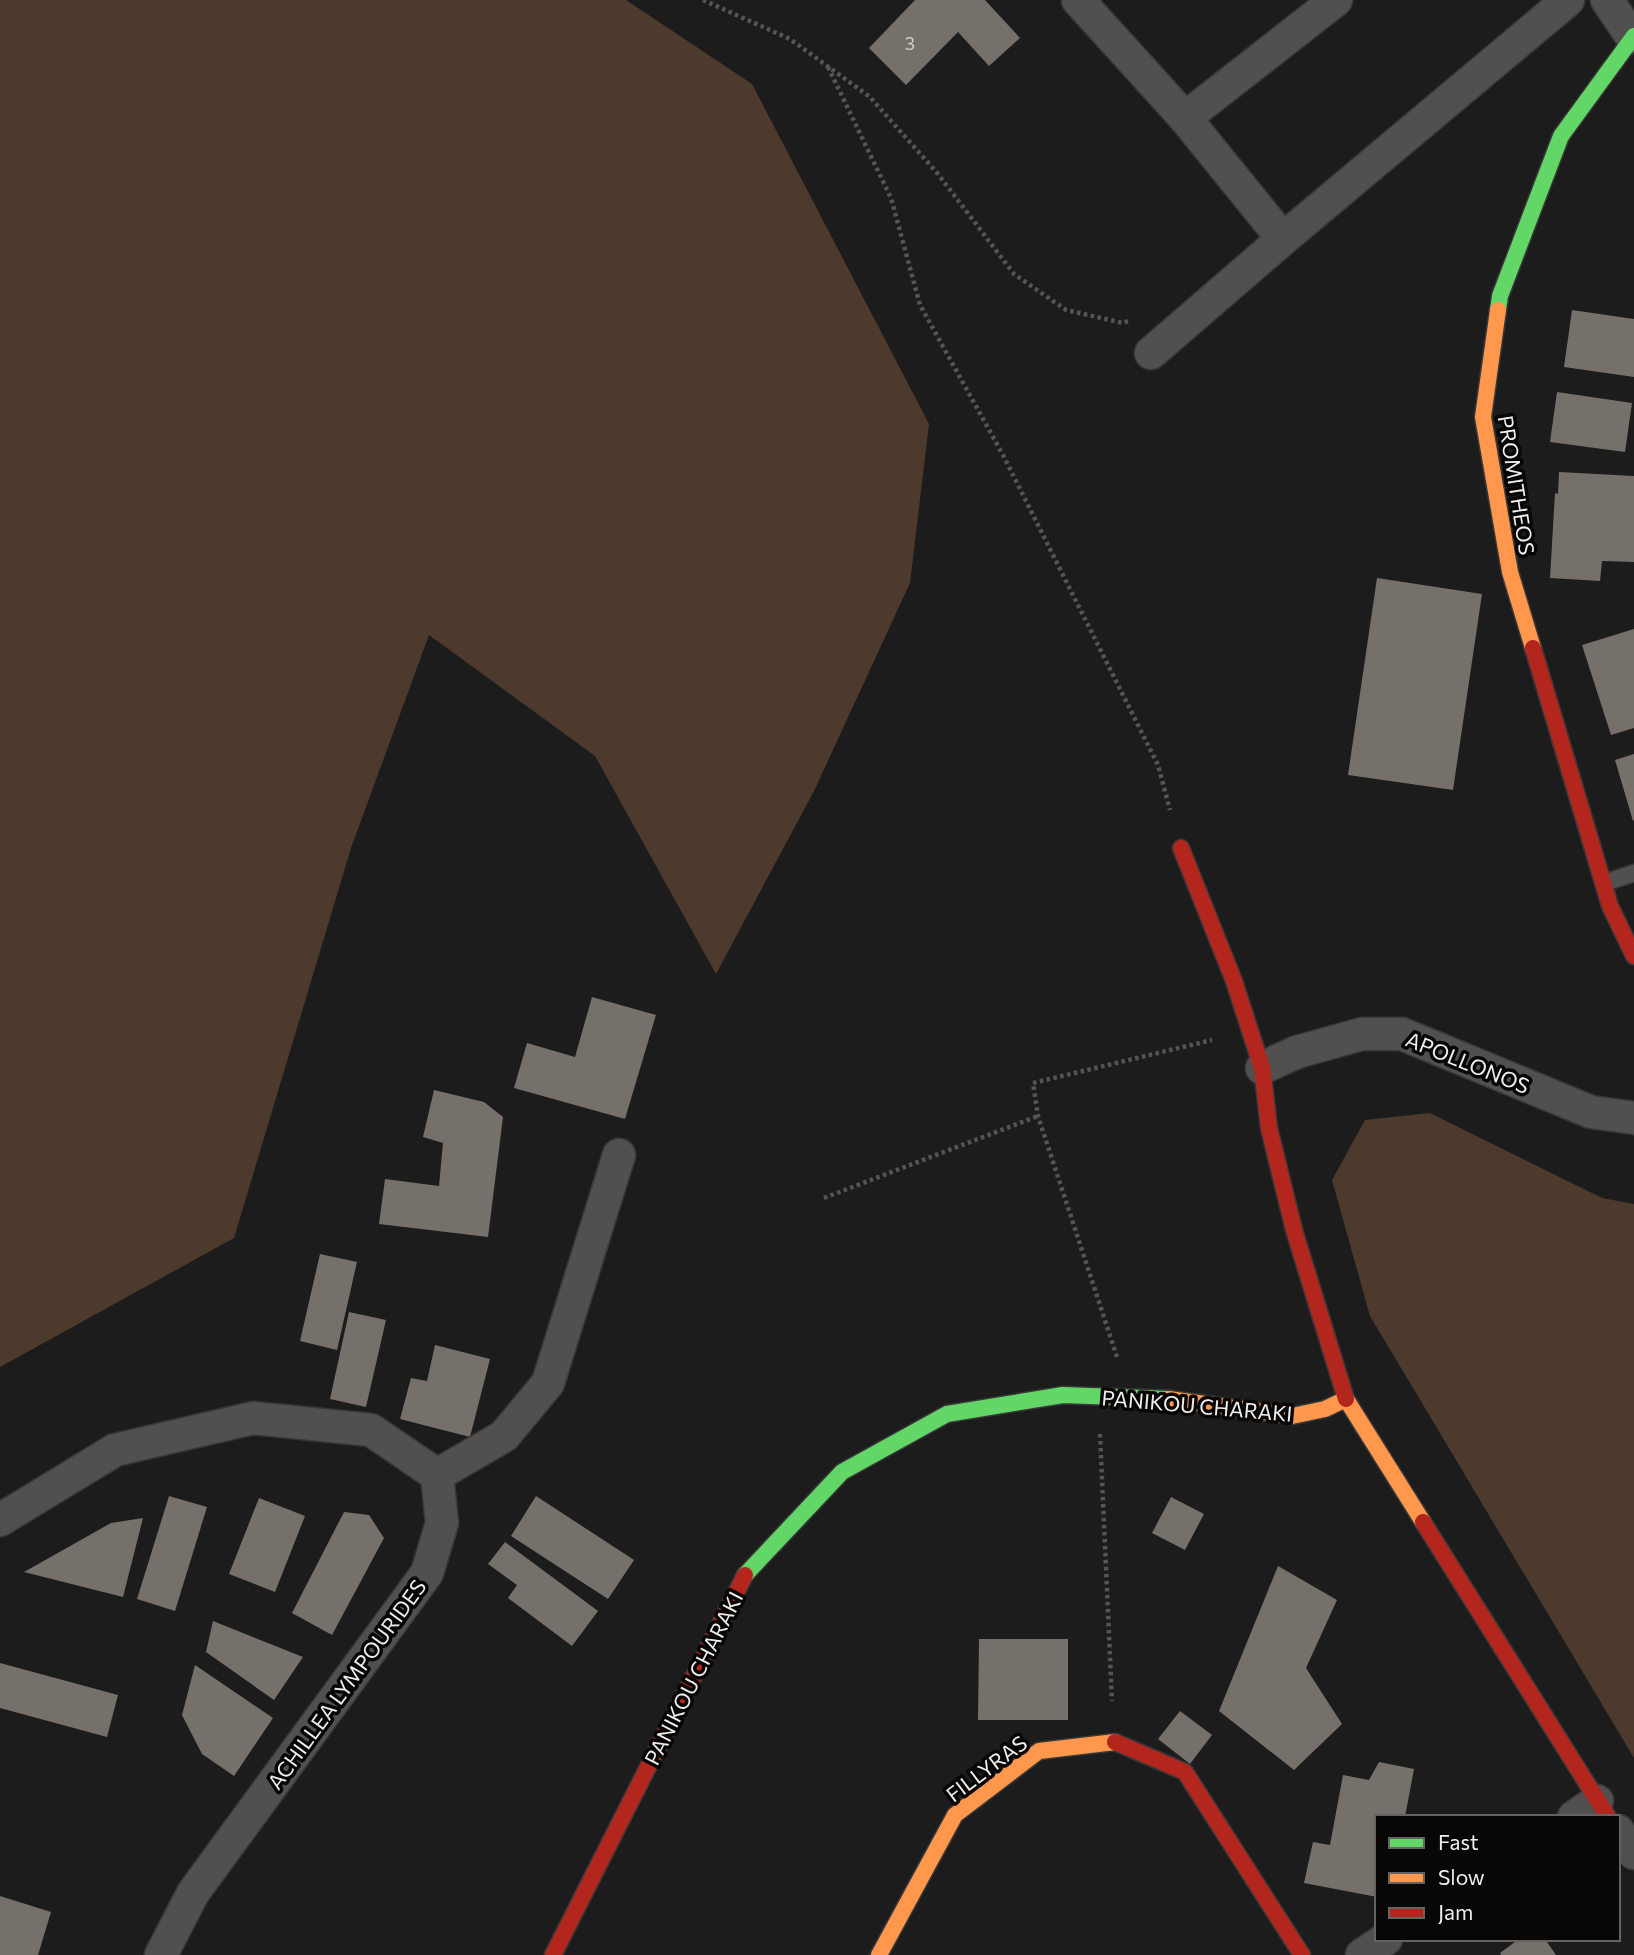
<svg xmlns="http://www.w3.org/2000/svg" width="1634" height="1955" font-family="Commissioner,sans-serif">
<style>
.green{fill:#4d3a2c}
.building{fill:#76706b}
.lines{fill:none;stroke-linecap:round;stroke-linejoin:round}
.lane-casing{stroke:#393838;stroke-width:19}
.street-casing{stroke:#393838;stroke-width:35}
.fast-casing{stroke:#393838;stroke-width:19}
.slow-casing{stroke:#393838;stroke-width:19}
.jam-casing{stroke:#393838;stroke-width:19}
.path{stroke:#565554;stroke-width:4.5;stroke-dasharray:3.5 3.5;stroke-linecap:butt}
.lane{stroke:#51504f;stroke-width:16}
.street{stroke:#51504f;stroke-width:32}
.fast{stroke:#63d668;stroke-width:16}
.slow{stroke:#ff974d;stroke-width:16}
.jam{stroke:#b3261e;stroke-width:16}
.labels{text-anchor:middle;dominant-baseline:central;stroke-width:7;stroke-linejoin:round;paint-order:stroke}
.number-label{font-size:18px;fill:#d2cecc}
.street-label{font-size:21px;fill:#f0eeed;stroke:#080706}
</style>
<rect width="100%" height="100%" fill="#1d1c1c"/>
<g class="green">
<polygon points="0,0 626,0 752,84 929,424 910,583 814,791 716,974 595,756 429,635 351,848 234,1238 0,1367"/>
<polygon points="1430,1113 1602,1198 1634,1204 1634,1758 1370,1316 1332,1180 1365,1120"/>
</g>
<g class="building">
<polygon points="915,0 985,0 1020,38 989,66 958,32 906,85 869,48"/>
<polygon points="1572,310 1634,319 1634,377 1564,367"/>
<polygon points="1557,392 1632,403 1625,452 1550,442"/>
<polygon points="1559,472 1634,476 1634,562 1602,561 1600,581 1550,578 1555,493 1558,494"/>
<polygon points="1377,578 1482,594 1453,790 1348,775"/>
<polygon points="1634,629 1634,728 1611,735 1582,645"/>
<polygon points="1634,754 1634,820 1633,821 1615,760"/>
<polygon points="592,997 656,1015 625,1119 514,1088 527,1043 575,1057"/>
<polygon points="434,1090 484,1102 503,1117 488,1237 379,1224 385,1179 439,1186 443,1143 423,1137"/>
<polygon points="320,1254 357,1262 337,1350 300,1341"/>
<polygon points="349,1312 386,1320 366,1407 330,1399"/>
<polygon points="435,1345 490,1359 470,1437 400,1419 411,1378 427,1381"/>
<polygon points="169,1496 207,1507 175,1611 137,1599"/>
<polygon points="536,1496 634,1560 608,1599 511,1536"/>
<polygon points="1171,1497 1204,1514 1185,1550 1152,1533"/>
<polygon points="259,1498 305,1516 275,1592 229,1574"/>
<polygon points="344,1512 369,1515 384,1538 332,1635 292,1613"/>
<polygon points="143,1518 123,1597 24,1572 111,1523"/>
<polygon points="505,1542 598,1611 572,1646 508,1598 517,1585 488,1564"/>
<polygon points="1278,1566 1337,1600 1306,1668 1342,1724 1294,1770 1219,1711"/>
<polygon points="213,1621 303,1657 274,1700 206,1652"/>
<polygon points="979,1639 1068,1639 1068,1720 978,1720"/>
<polygon points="0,1663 118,1695 107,1737 0,1708"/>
<polygon points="195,1665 273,1718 234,1776 202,1754 182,1715"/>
<polygon points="1180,1711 1212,1735 1190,1764 1158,1739"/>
<polygon points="1379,1762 1414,1769 1405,1817 1377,1817 1377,1897 1304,1883 1313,1842 1330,1845 1343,1775 1369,1780"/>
<polygon points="0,1896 51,1912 38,1955 0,1955"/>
<polygon points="1519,1939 1545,1939 1556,1955 1501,1955 1500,1953"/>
</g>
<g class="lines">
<defs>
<polyline id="lane" points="1604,883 1634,873"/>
<g id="street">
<polyline points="1078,0 1185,118 1283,239"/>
<polyline points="1607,0 1632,37"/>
<polyline points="1185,118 1336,0"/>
<polyline points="1151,353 1283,239 1568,0"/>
<polyline points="1262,1068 1297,1052 1362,1034 1402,1034 1591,1112 1634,1118"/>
<polyline points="437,1475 504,1436 548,1383 619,1155"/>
<polyline points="0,1520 115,1450 253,1418 371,1430 437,1475"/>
<polyline points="1574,1817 1597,1801"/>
<polyline points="1618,1831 1634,1853"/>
<polyline points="161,1955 193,1893 427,1573 442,1523 437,1475"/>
<polyline points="1362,1955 1386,1939"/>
</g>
<g id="fast">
<polyline points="1498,310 1500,296 1561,136 1634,36"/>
<polyline points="745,1575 842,1472 947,1414 1063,1395 1169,1399"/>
</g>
<g id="slow">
<polyline points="1498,310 1483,417 1510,572 1533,648"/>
<polyline points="1169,1399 1292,1416 1325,1409 1346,1399 1423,1522"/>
<polyline points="879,1955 955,1815 1039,1751 1115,1742"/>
</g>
<g id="jam">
<polyline points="1533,648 1610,906 1634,956"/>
<polyline points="1181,848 1234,981 1262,1068 1269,1128 1294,1230 1346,1399"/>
<polyline points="1423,1522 1608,1817"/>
<polyline points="1115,1742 1185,1772 1302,1955"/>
<polyline points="553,1955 745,1575"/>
</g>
</defs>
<use href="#lane" class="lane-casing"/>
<use href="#street" class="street-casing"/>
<use href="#fast" class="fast-casing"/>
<use href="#slow" class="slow-casing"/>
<use href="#jam" class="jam-casing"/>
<g class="path">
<polyline points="703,0 790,39 870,97 938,174 1014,274 1066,310 1123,323 1131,320"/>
<polyline points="828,67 891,198 920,305 1003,455 1158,765 1170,810"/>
<polyline points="824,1198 1038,1116"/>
<polyline points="1117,1357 1038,1116 1033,1083 1212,1040"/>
<polyline points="1100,1434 1112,1701"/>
</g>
<use href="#lane" class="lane"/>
<use href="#street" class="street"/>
<use href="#fast" class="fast"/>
<use href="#slow" class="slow"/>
<use href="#jam" class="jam"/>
</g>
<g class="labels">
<g class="number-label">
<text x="910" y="43">3</text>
</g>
<g class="street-label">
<text transform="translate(1517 485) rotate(81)">PROMITHEOS</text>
<text transform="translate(1468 1062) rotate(22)">APOLLONOS</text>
<text transform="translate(1197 1405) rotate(5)">PANIKOU CHARAKI</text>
<text transform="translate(693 1678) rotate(-63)">PANIKOU CHARAKI</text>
<text transform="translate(346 1684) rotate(-54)">ACHILLEA LYMPOURIDES</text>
<text transform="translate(986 1768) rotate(-37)">FILLYRAS</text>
</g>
</g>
<rect x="1375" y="1815" width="245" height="126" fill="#080706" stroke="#656362" stroke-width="2"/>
<rect x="1389" y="1838" width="35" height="10" fill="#63d668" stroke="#656362" stroke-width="2"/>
<text x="1438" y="1850" font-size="21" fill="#f0eeed">Fast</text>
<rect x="1389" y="1873" width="35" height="10" fill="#ff974d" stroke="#656362" stroke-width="2"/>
<text x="1438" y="1885" font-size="21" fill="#f0eeed">Slow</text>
<rect x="1389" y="1908" width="35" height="10" fill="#b3261e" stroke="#656362" stroke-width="2"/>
<text x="1438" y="1920" font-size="21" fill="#f0eeed">Jam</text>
</svg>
